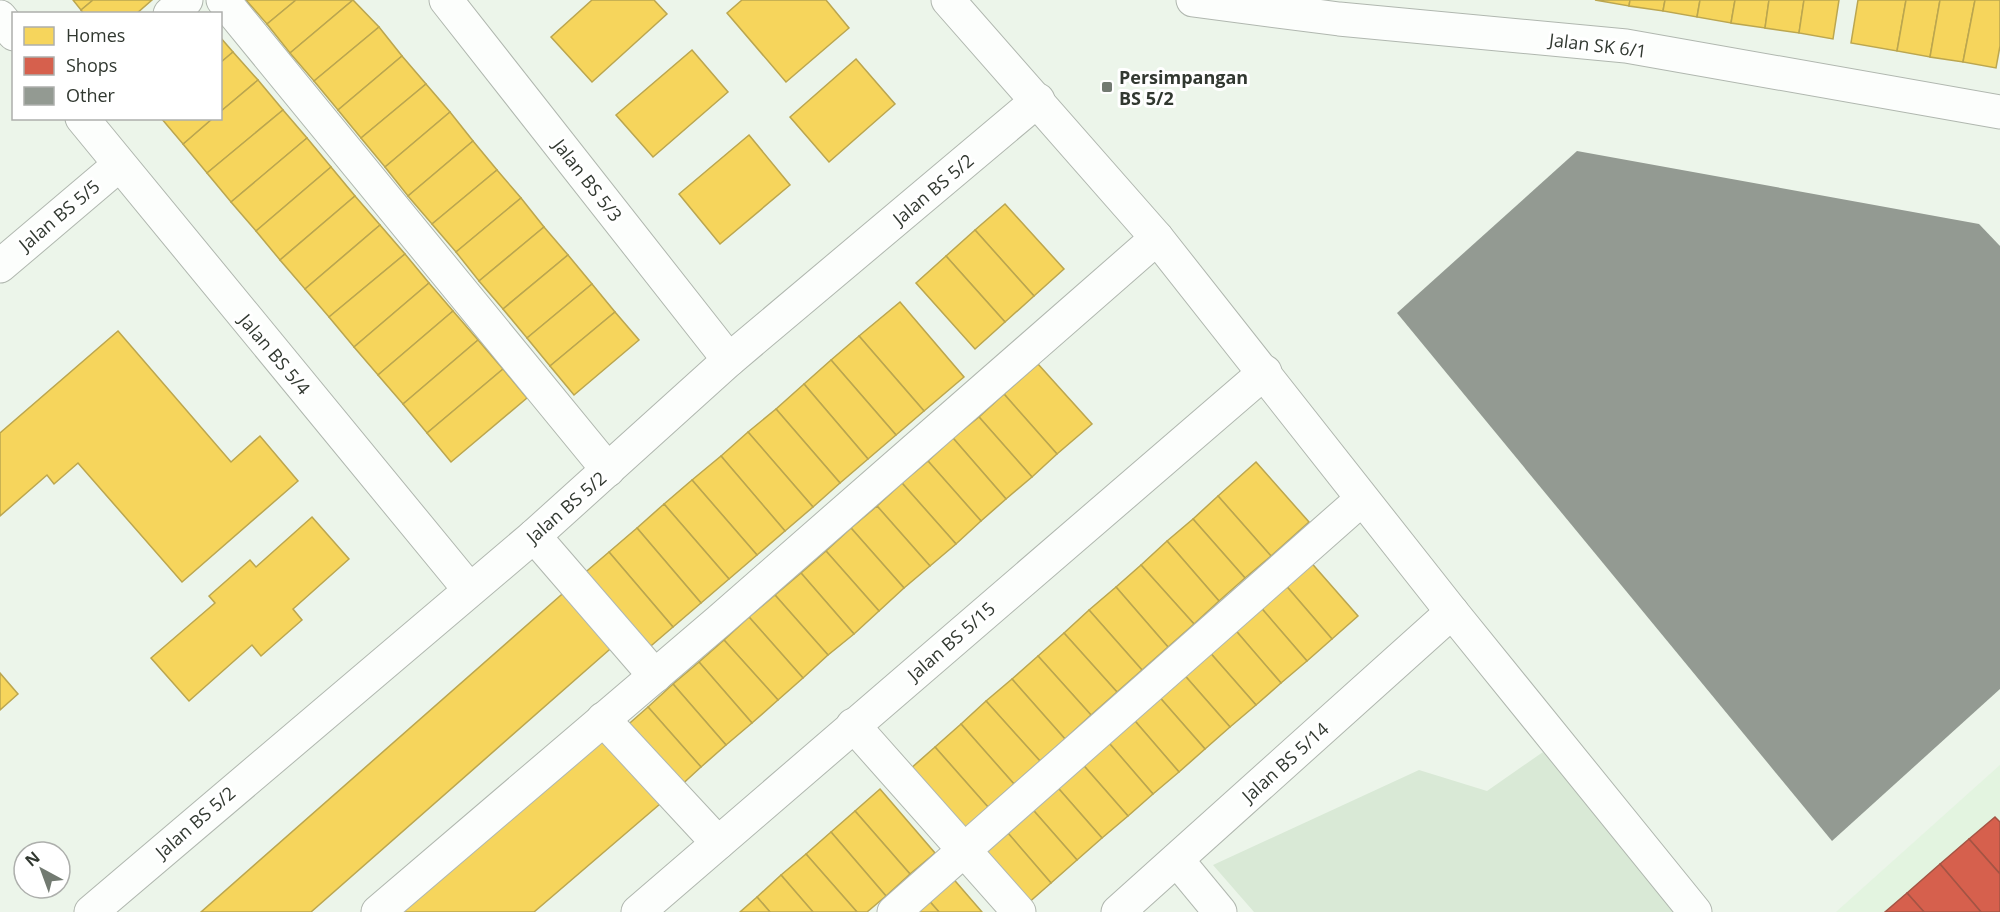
<svg xmlns="http://www.w3.org/2000/svg" width="2000" height="912" font-family="'Open Sans',sans-serif">
<style>
.built{fill:#e3f4e0}
.green{fill:#d9e9d6}
.homes{fill:#f6d55c;stroke:#bba64f;stroke-width:1.5}
.shops{fill:#d6604d;stroke:#a45444;stroke-width:1.5}
.building{fill:#939a92}
.lines{fill:none;stroke-linecap:round;stroke-linejoin:round}
.minor-casing{stroke:#b0b7af;stroke-width:35}
.minor{stroke:#fcfefc;stroke-width:33}
.poi-dot{fill:#727a71;stroke:#fff;stroke-width:2}
.labels{text-anchor:middle;dominant-baseline:central;stroke-width:6;stroke-linejoin:round;paint-order:stroke}
.street-label{font-size:18px;fill:#313830;stroke:#fff}
.poi-label{font-size:18px;font-weight:bold;fill:#313830;stroke:#fff;text-anchor:start}
</style>
<rect width="100%" height="100%" fill="#ecf5ea"/>
<polygon class="built" points="2000,765 2000,912 1836,912"/>
<polygon class="green" points="1543,752 1679,912 1254,912 1213,865 1419,770 1487,791"/>
<g class="homes">
<polygon points="73,0 93,0 81,10"/>
<polygon points="93,0 152,0 136,14 84,14 81,10"/>
<polygon points="246,0 296,0 267,24"/>
<polygon points="296,0 353,0 290,53 267,24"/>
<polygon points="353,0 379,27 314,81 290,53"/>
<polygon points="592,0 654,0 667,14 592,82 551,37"/>
<polygon points="742,0 826,0 849,28 786,82 727,13"/>
<polygon points="1595,0 1630,0 1629,6"/>
<polygon points="1630,0 1665,0 1663,11 1629,6"/>
<polygon points="1665,0 1700,0 1697,17 1663,11"/>
<polygon points="1700,0 1735,0 1731,23 1697,17"/>
<polygon points="1735,0 1769,0 1765,28 1731,23"/>
<polygon points="1769,0 1804,0 1799,33 1765,28"/>
<polygon points="1804,0 1839,0 1833,39 1799,33"/>
<polygon points="1858,0 1906,0 1897,51 1851,43"/>
<polygon points="1906,0 1940,0 1930,57 1897,51"/>
<polygon points="1940,0 1975,0 1963,62 1930,57"/>
<polygon points="1975,0 2000,0 2000,46 1996,68 1963,62"/>
<polygon points="379,27 402,56 338,110 314,81"/>
<polygon points="220,37 233,52 220,63"/>
<polygon points="692,50 728,92 653,157 616,115"/>
<polygon points="233,52 258,80 220,112 220,63"/>
<polygon points="402,56 426,84 361,138 338,110"/>
<polygon points="856,59 895,104 829,162 790,117"/>
<polygon points="258,80 283,110 207,173 183,144 213,118 220,118 220,112"/>
<polygon points="426,84 450,112 385,167 361,138"/>
<polygon points="283,110 307,138 231,202 207,173"/>
<polygon points="450,112 473,141 408,196 385,167"/>
<polygon points="161,118 213,118 183,144"/>
<polygon points="749,135 790,185 720,244 679,194"/>
<polygon points="307,138 331,167 256,231 231,202"/>
<polygon points="473,141 497,170 432,224 408,196"/>
<polygon points="331,167 355,196 280,260 256,231"/>
<polygon points="497,170 521,198 456,252 432,224"/>
<polygon points="355,196 380,225 305,289 280,260"/>
<polygon points="521,198 544,227 479,281 456,252"/>
<polygon points="1005,204 1064,269 1034,296 975,230"/>
<polygon points="380,225 405,254 329,317 305,289"/>
<polygon points="544,227 568,255 503,309 479,281"/>
<polygon points="975,230 1034,296 1005,322 946,256"/>
<polygon points="405,254 429,283 354,347 329,317"/>
<polygon points="568,255 592,284 527,338 503,309"/>
<polygon points="946,256 1005,322 975,349 916,283"/>
<polygon points="429,283 453,311 378,375 354,347"/>
<polygon points="592,284 615,312 550,366 527,338"/>
<polygon points="900,302 964,377 924,411 859,336"/>
<polygon points="453,311 478,340 403,404 378,375"/>
<polygon points="615,312 639,340 574,395 550,366"/>
<polygon points="118,331 231,462 260,436 298,481 182,582 78,463 54,484 47,475 0,516 0,433"/>
<polygon points="859,336 924,411 896,435 831,360"/>
<polygon points="478,340 503,369 427,433 403,404"/>
<polygon points="831,360 896,435 868,459 804,384"/>
<polygon points="1038,364 1092,424 1057,454 1004,394"/>
<polygon points="503,369 527,398 451,462 427,433"/>
<polygon points="804,384 868,459 840,483 776,409"/>
<polygon points="1004,394 1057,454 1032,477 979,417"/>
<polygon points="776,409 840,483 813,507 748,432"/>
<polygon points="979,417 1032,477 1006,499 953,438"/>
<polygon points="748,432 813,507 785,531 721,456"/>
<polygon points="953,438 1006,499 981,521 928,461"/>
<polygon points="721,456 785,531 757,555 692,480"/>
<polygon points="928,461 981,521 956,544 902,483"/>
<polygon points="1256,462 1309,522 1271,556 1218,496"/>
<polygon points="692,480 757,555 729,579 664,504"/>
<polygon points="902,483 956,544 930,566 877,506"/>
<polygon points="1218,496 1271,556 1245,578 1193,519"/>
<polygon points="664,504 729,579 701,603 637,528"/>
<polygon points="877,506 930,566 904,588 851,528"/>
<polygon points="312,517 349,559 293,609 302,620 261,656 252,645 189,701 151,658 215,603 209,596 250,560 256,567"/>
<polygon points="1193,519 1245,578 1219,601 1167,541"/>
<polygon points="637,528 701,603 673,627 609,552"/>
<polygon points="851,528 904,588 879,611 826,551"/>
<polygon points="1167,541 1219,601 1194,624 1141,565"/>
<polygon points="826,551 879,611 854,634 801,573"/>
<polygon points="609,552 673,627 645,651 581,576"/>
<polygon points="1308,559 1358,616 1332,639 1282,581"/>
<polygon points="1141,565 1194,624 1168,647 1116,587"/>
<polygon points="801,573 854,634 828,655 775,595"/>
<polygon points="1282,581 1332,639 1307,661 1257,603"/>
<polygon points="1116,587 1168,647 1142,670 1089,610"/>
<polygon points="569,588 617,643 311,912 201,912"/>
<polygon points="775,595 828,655 803,678 749,617"/>
<polygon points="1257,603 1307,661 1281,683 1231,625"/>
<polygon points="1089,610 1142,670 1117,692 1064,633"/>
<polygon points="749,617 803,678 778,700 724,640"/>
<polygon points="1231,625 1281,683 1256,705 1206,648"/>
<polygon points="1064,633 1117,692 1091,715 1038,656"/>
<polygon points="724,640 778,700 752,723 699,662"/>
<polygon points="1206,648 1256,705 1230,727 1180,670"/>
<polygon points="1038,656 1091,715 1065,739 1012,679"/>
<polygon points="699,662 752,723 726,745 673,684"/>
<polygon points="1180,670 1230,727 1205,749 1155,692"/>
<polygon points="0,673 18,694 0,710"/>
<polygon points="1012,679 1065,739 1040,761 986,701"/>
<polygon points="673,684 726,745 701,767 648,707"/>
<polygon points="1155,692 1205,749 1179,772 1129,714"/>
<polygon points="986,701 1040,761 1014,784 961,724"/>
<polygon points="648,707 701,767 676,790 623,729"/>
<polygon points="1129,714 1179,772 1153,794 1103,736"/>
<polygon points="961,724 1014,784 988,807 935,747"/>
<polygon points="599,734 660,804 534,912 391,912"/>
<polygon points="1103,736 1153,794 1128,816 1078,759"/>
<polygon points="935,747 988,807 963,830 909,770"/>
<polygon points="1078,759 1128,816 1102,838 1052,781"/>
<polygon points="1052,781 1102,838 1077,860 1027,803"/>
<polygon points="880,789 935,853 910,874 855,811"/>
<polygon points="1027,803 1077,860 1051,883 1001,825"/>
<polygon points="855,811 910,874 886,896 831,832"/>
<polygon points="1001,825 1051,883 1026,905 976,847"/>
<polygon points="831,832 886,896 867,912 857,912 806,854"/>
<polygon points="806,854 857,912 813,912 781,875"/>
<polygon points="781,875 813,912 770,912 757,897"/>
<polygon points="950,875 982,912 939,912 925,896"/>
<polygon points="925,896 939,912 906,912"/>
<polygon points="757,897 770,912 740,912"/>
</g>
<g class="shops">
<polygon points="1995,817 2000,822 2000,874 1969,839"/>
<polygon points="1969,839 2000,874 2000,912 1981,912 1940,864"/>
<polygon points="1940,864 1981,912 1924,912 1907,893"/>
<polygon points="1907,893 1924,912 1885,912"/>
</g>
<polygon class="building" points="1577,151 1979,224 2000,246 2000,689 1832,841 1397,313"/>
<g class="lines">
<defs>
<g id="minor">
<polyline points="223,0 608,470"/>
<polyline points="446,0 729,360"/>
<polyline points="948,0 1157,238 1452,612 1695,912"/>
<polyline points="1193,0 1339,19 1626,46 2000,112"/>
<polyline points="170,14 186,0"/>
<polyline points="0,17 14,34"/>
<polyline points="82,118 469,589"/>
<polyline points="0,266 119,165"/>
<polyline points="534,536 655,676"/>
<polyline points="603,719 718,843"/>
<polyline points="853,725 1019,912"/>
<polyline points="1177,860 1220,912"/>
<polyline points="91,912 534,536 729,360 1038,100"/>
<polyline points="378,912 719,621 1157,238"/>
<polyline points="638,912 1265,372"/>
<polyline points="894,912 1362,499"/>
<polyline points="1118,912 1452,612"/>
</g>
</defs>
<use href="#minor" class="minor-casing"/>
<use href="#minor" class="minor"/>
</g>
<rect class="poi-dot" x="1101" y="81" width="12" height="12" rx="3"/>
<g class="labels">
<g class="street-label">
<text transform="translate(1598 45) rotate(7)">Jalan SK 6/1</text>
<text transform="translate(588 180) rotate(52)">Jalan BS 5/3</text>
<text transform="translate(933 189) rotate(-40)">Jalan BS 5/2</text>
<text transform="translate(59 215) rotate(-40)">Jalan BS 5/5</text>
<text transform="translate(275 354) rotate(50)">Jalan BS 5/4</text>
<text transform="translate(566 507) rotate(-41)">Jalan BS 5/2</text>
<text transform="translate(951 641) rotate(-41)">Jalan BS 5/15</text>
<text transform="translate(1285 762) rotate(-42)">Jalan BS 5/14</text>
<text transform="translate(195 822) rotate(-41)">Jalan BS 5/2</text>
</g>
<g class="poi-label">
<text x="1119" y="77">Persimpangan<tspan x="1119" dy="21">BS 5/2</tspan></text>
</g>
</g>
<rect x="12" y="12" width="210" height="108" fill="#ffffff" stroke="#adafac" stroke-width="1.5"/>
<rect x="24" y="27" width="30" height="18" fill="#f6d55c" stroke="#adafac" stroke-width="1.5"/>
<text x="66" y="42" font-size="18" fill="#313830">Homes</text>
<rect x="24" y="57" width="30" height="18" fill="#d6604d" stroke="#adafac" stroke-width="1.5"/>
<text x="66" y="72" font-size="18" fill="#313830">Shops</text>
<rect x="24" y="87" width="30" height="18" fill="#939a92" stroke="#adafac" stroke-width="1.5"/>
<text x="66" y="102" font-size="18" fill="#313830">Other</text>
<g transform="translate(42 870) rotate(319)"><circle r="28" fill="#ffffff" stroke="#adafac" stroke-width="1.5"/>
<path d="M0-4.5L10 22L0 15L-10 22Z" fill="#727a71"/>
<text y="-9" font-size="16" font-weight="bold" text-anchor="middle" fill="#313830">N</text>
</g>
</svg>
